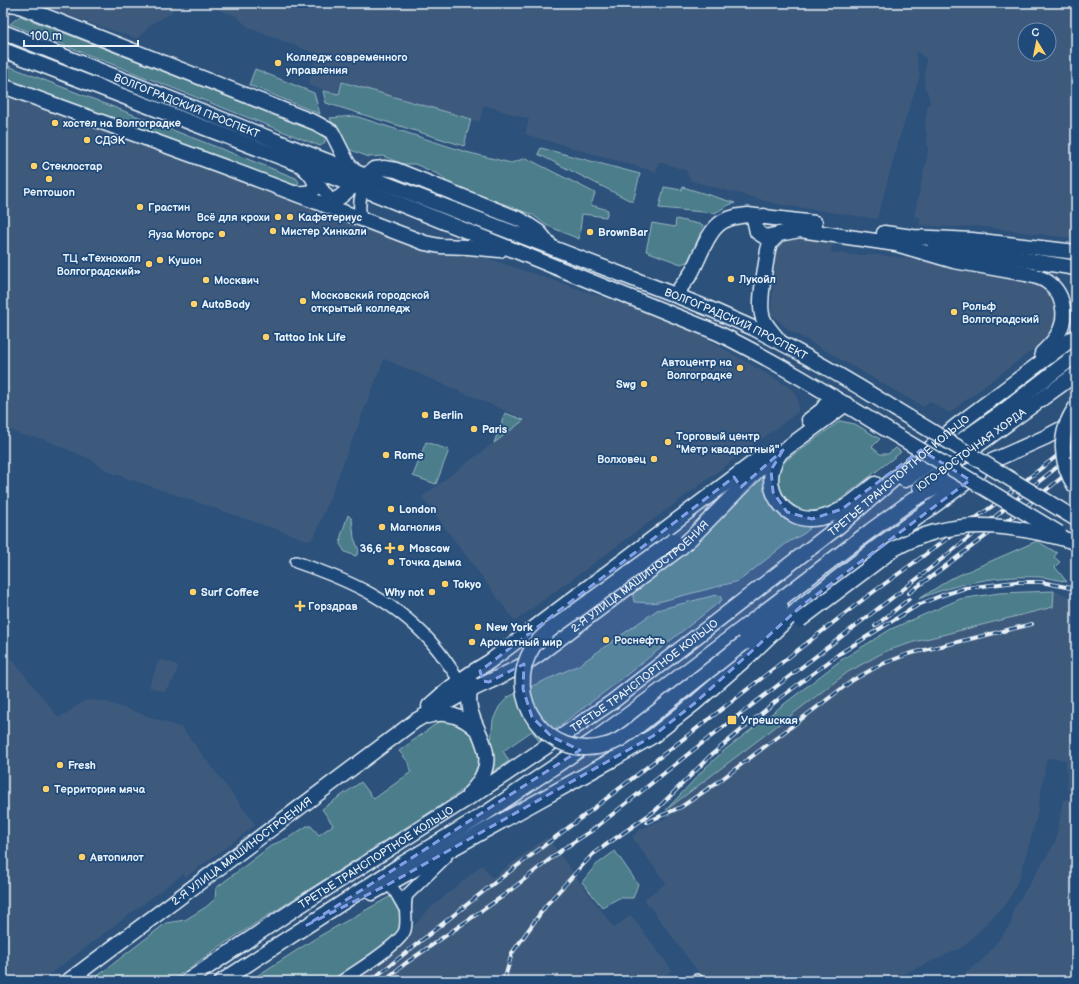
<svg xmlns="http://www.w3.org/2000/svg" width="1079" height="984" font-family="'Balsamiq Sans',sans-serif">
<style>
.built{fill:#3c5a7d;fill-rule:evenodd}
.green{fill:#4b7d8a;stroke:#9ab7c1}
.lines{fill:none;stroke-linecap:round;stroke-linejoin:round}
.minor-casing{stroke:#e8f1f8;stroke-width:14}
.major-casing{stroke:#e8f1f8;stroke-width:17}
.minor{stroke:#1f4a7a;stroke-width:11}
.major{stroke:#1f4a7a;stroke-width:14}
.rail-casing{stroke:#e8f1f8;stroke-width:4}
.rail{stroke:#1f4a7a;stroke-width:2.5;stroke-dasharray:8;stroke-linecap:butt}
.major-bridge-casing{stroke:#e8f1f8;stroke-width:17;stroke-linecap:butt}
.major-bridge{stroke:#1f4a7a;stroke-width:14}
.marked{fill:#82a0e8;fill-opacity:0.2;stroke:#82a0e8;stroke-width:3;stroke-dasharray:8 5;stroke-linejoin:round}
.poi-dot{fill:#ffd166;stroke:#1f4a7a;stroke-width:1.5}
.labels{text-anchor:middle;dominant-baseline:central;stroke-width:3.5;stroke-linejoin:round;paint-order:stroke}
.poi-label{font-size:11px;font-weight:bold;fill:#e8f1f8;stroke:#1f4a7a;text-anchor:start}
.street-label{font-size:11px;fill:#e8f1f8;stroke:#1f4a7a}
</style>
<rect width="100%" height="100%" fill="#2c517b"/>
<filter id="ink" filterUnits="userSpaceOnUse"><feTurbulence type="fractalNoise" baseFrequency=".025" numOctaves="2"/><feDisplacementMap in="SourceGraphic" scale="8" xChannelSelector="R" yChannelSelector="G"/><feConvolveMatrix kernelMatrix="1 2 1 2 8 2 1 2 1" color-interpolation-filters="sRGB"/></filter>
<g filter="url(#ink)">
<g class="built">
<polygon points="41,3 178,3 170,14 151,24 138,39 64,14"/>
<path d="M198,3H1076V239L976,226L951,227L920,225L919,222L921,218L914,216L927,157L928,148L925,124L927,108L930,102L927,91L924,87L926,58L915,51L920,75L900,136L877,219L777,204L691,181L685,170L659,162L656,172L538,138L525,134L529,119L484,105L479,122L341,81L337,94L308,85L317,54L249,28L236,16L204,4ZM1025,30H1049V54H1025Z"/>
<polygon points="3,95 680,323 794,390 798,401 798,412 677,502 515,621 422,497 525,419 384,359 316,533 310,541 109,472 90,459 43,439 22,435 3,427"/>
<polygon points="796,237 832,242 831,252 853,255 878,255 916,259 947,267 1039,284 1051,292 1057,307 1055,327 1047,339 949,413 929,401 924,407 789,330 771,314 777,246"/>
<polygon points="1054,591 1076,599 1076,789 1067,790 1066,760 1047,758 1036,820 1020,876 1008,902 963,947 888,981 705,981 644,899 666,883 632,837 639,830 668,817 666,810 848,672 867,661 886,651 914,642 1053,607"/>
<polygon points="3,648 59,718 86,700 102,701 110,703 182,728 256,825 186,877 183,874 41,981 3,981"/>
<polygon points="161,659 177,665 178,667 173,682 171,681 169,688 167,687 165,692 149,687 158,661 160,662"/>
<polygon points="1076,798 1076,981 944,981 961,976 981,961 988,954 1012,922 1013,910 1055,843 1063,800"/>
<polygon points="547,837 614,928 631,915 672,970 658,981 347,981 399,943 429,909 482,865 492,878"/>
</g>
<g class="green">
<path d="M20,16L323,133C326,139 327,143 320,146L10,24Z"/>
<polygon points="3,64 296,178 299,182 297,185 293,187 3,79"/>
<polygon points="255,69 314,93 320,114 249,85"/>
<polygon points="342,82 471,119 464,146 326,103 323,91 339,94"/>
<polygon points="355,116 466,152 511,163 526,158 595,193 591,205 608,210 606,217 582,214 579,239 546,225 533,215 448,183 440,175 415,164 402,164 383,156 369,157 343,147 330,118"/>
<polygon points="541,148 640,174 633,202 538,154"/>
<path d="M664,187L682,190L683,187L735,203C726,205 722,210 714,213L659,208Z"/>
<polygon points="676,219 703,225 692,256 689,261 681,264 646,251 652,223 675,227"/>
<polygon points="505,413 524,420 494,443"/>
<polygon points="840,421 855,424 880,439 872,447 880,454 888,454 896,448 901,452 827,510 804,514 781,498 776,471 785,461"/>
<polygon points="426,442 449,450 436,484 413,476"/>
<polygon points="766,475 767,485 812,524 809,529 805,533 787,543 739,581 658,602 651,603 634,602 633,596 634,592 684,554 751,488 762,477"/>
<polygon points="348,515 352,519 354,538 359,551 356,556 345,552 340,544 341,536"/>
<path d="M1037,541L1057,553L1054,557L1060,562L1055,567L1067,582C1058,580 1048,577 1039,577C999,575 956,583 919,599L950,579Z"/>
<polygon points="1054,591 1053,607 914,642 886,651 848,672 666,810 706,767 726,749 841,660 891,629 960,599 999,593"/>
<polygon points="716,595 720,596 722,600 606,691 539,741 532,731 503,751 509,761 488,775 493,720 499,707 508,697 579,665 657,610"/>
<path d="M444,718L456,719L480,741C480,749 482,758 480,766C478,782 456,794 444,803L222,945L171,981H91L166,923L185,920L206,907L215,899L216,888L272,845L288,838L307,826H311L319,835L333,825L322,809L361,782L374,799L411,772L409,763L399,751Z"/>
<polygon points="615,851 638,884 633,898 619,898 602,907 582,882 596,865"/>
<path d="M391,896C404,902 402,919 402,931L338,981H249L316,938Z"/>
</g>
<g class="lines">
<defs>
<g id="minor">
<polyline points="313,176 336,207"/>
<path d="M361,218C358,205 360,193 367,182"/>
<path d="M296,562C351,581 399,602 437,649C445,659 452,670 460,681"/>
<polyline points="389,884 396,893 405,909"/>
<polyline points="697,980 698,981"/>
<path d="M342,981C356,971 401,944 405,930C408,918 403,907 407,895L446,857"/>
</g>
<g id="major">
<polyline points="3,8 10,4 17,5 316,123 332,132 348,164 354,170"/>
<path id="s1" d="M3,32L314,156L675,295C701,305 727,316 753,328C802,353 849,380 895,409"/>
<path d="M3,50L363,189L718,333C775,361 830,395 884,428"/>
<polyline points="3,86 222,166 425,243 440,246 468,247 500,250"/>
<path d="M296,193C323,195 318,180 303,167"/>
<polyline points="322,204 332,201 340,197 374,169 384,168 396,170 521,220 539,232 549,244"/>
<polyline points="764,216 758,219 755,223 757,232 765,237 779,234"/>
<polyline points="884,233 913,237 972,240 1076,252"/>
<polyline points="934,243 950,248 1076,268"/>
<path d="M675,295C680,288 685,282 690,275C699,260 707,231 722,222C730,217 739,216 748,215L815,223"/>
<path d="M778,339C772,332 766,326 763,318C757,303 766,267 768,250L770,243L779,234L800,230L896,244L954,261L1026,274C1033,276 1040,277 1046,281C1064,292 1068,317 1058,334C1054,342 1048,347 1042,353"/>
<polyline points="809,420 822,410 832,396"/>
<path d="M779,455C757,485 784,526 820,518C841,514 858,497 875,484"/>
<polyline points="905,480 1001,413 1076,355"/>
<polyline points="920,487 1076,374"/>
<polyline points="744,643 781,607"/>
<path d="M429,706C447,689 468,674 489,662L762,456"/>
<path d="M428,716C446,710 464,717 477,730"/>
<path d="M469,794C514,748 456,727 472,684"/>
<polyline points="372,893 612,760 653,736 695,703 749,656 800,607 877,547 979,473"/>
<path id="s2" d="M68,981L415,721C433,711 450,700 469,691C494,679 520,669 542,652L679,549L692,537L760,468L846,404"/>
<path id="s3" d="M187,981L296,908L506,774L612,702L838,527L956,426L1076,336"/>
<polyline points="222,981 405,862 486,813 594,740 667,686 870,531 914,499 956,477 1046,437 1076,421"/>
</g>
</defs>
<use href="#minor" class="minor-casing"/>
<use href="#major" class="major-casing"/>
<use href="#minor" class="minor"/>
<use href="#major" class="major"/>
<defs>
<g id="rail">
<polyline points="909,593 1029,504 1076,466"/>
<polyline points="875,626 909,599"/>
<polyline points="647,822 681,807 718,782 853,680 880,665 908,654 1032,624"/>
<polyline points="370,981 493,884 589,812 865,598 998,502 1076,441"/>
<polyline points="383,981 406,963 503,896 563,849 594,829 692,751 918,578 1076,452"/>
<polyline points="504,981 512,953 547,904 593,854 656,810 710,756 780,698 839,654 918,605 940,596 965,588 1016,582 1041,582 1076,589"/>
</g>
</defs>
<use href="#rail" class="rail-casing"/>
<use href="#rail" class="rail"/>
<defs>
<g id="major-bridge">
<path d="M1076,407C1058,432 1059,463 1076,488"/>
<polyline points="895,409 1076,519"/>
<polyline points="884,428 1059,533"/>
<path d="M674,540L550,630C544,635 538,640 533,647C501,697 548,763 606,745C616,743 624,737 632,731L744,643"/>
<path d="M800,620L894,549C953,515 1013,524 1075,542"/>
</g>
</defs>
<use href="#major-bridge" class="major-bridge-casing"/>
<use href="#major-bridge" class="major-bridge"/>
</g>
</g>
<path class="marked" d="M783,450L771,470L773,492L787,512L812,519L842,509L921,450L970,480L800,607L695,703L653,736L389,884L307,925L580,750L552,737L532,717L523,689L524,664L489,682L483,681L480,671L734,477L741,487Z"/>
<g class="poi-dot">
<circle cx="278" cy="63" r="4"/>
<circle cx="55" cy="123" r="4"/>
<circle cx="87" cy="140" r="4"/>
<circle cx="34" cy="166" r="4"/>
<circle cx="49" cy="179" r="4"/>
<circle cx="140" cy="207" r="4"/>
<circle cx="278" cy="217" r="4"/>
<circle cx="290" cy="217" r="4"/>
<circle cx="273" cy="231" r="4"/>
<circle cx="590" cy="232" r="4"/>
<circle cx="222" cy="234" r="4"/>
<circle cx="160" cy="260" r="4"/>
<circle cx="149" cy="264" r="4"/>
<circle cx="731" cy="279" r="4"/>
<circle cx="206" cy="280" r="4"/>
<circle cx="303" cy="301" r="4"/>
<circle cx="194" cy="304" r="4"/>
<circle cx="954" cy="312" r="4"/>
<circle cx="266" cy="337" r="4"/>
<circle cx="740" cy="368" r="4"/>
<circle cx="644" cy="384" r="4"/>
<circle cx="425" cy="415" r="4"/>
<circle cx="474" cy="429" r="4"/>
<circle cx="668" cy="442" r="4"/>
<circle cx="386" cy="455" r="4"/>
<circle cx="654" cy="459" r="4"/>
<circle cx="391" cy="509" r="4"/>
<circle cx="382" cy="527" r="4"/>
<path d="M388 542h4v4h4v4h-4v4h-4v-4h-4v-4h4z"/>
<circle cx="401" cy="548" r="4"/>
<circle cx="391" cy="562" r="4"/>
<circle cx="445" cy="584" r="4"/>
<circle cx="193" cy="592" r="4"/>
<circle cx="432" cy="592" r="4"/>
<path d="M298 600h4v4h4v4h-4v4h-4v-4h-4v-4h4z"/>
<circle cx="478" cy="627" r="4"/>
<circle cx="606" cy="640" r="4"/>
<circle cx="472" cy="642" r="4"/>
<rect x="727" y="715" width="10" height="10" rx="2"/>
<circle cx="60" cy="765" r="4"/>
<circle cx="46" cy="789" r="4"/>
<circle cx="82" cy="857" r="4"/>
</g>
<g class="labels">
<g class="poi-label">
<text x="286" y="57">Колледж современного<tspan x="286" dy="13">управления</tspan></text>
<text x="63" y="123">хостел на Волгоградке</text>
<text x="95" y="140">СДЭК</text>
<text x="42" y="166">Стеклостар</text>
<text x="49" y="192" text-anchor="middle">Рептошоп</text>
<text x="148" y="207">Грастин</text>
<text x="270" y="217" text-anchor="end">Всё для крохи</text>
<text x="298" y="217">Кафетериус</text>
<text x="281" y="231">Мистер Хинкали</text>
<text x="598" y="232">BrownBar</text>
<text x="214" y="234" text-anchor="end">Яуза Моторс</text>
<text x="141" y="258" text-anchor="end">ТЦ «Технохолл<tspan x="141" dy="13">Волгоградский»</tspan></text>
<text x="168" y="260">Кушон</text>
<text x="739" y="279">Лукойл</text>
<text x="214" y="280">Москвич</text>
<text x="311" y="295">Московский городской<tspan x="311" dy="13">открытый колледж</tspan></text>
<text x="202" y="304">AutoBody</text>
<text x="962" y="306">Рольф<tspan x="962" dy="13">Волгоградский</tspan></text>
<text x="274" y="337">Tattoo Ink Life</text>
<text x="732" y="362" text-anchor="end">Автоцентр на<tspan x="732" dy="13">Волгоградке</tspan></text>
<text x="636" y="384" text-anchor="end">Swg</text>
<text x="433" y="415">Berlin</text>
<text x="482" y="429">Paris</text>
<text x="676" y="436">Торговый центр<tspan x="676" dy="13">"Метр квадратный"</tspan></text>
<text x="394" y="455">Rome</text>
<text x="646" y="459" text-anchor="end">Волховец</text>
<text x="399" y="509">London</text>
<text x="390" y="527">Магнолия</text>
<text x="382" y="548" text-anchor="end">36,6</text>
<text x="409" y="548">Moscow</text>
<text x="399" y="562">Точка дыма</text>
<text x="453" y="584">Tokyo</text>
<text x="201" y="592">Surf Coffee</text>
<text x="424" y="592" text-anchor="end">Why not</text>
<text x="308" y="606">Горздрав</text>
<text x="486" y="627">New York</text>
<text x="614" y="640">Роснефть</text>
<text x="480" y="642">Ароматный мир</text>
<text x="741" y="720">Угрешская</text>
<text x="68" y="765">Fresh</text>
<text x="54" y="789">Территория мяча</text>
<text x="90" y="857">Автопилот</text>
</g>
<g class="street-label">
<text stroke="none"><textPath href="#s1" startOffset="198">ВОЛГОГРАДСКИЙ ПРОСПЕКТ</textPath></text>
<text stroke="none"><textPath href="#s1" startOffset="789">ВОЛГОГРАДСКИЙ ПРОСПЕКТ</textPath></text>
<text transform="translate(971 450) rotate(-36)">ЮГО-ВОСТОЧНАЯ ХОРДА</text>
<text stroke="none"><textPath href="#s3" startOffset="874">ТРЕТЬЕ ТРАНСПОРТНОЕ КОЛЬЦО</textPath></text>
<text stroke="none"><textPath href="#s2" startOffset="702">2-Я УЛИЦА МАШИНОСТРОЕНИЯ</textPath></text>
<text stroke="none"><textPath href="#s3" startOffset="550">ТРЕТЬЕ ТРАНСПОРТНОЕ КОЛЬЦО</textPath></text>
<text stroke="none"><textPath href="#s2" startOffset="217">2-Я УЛИЦА МАШИНОСТРОЕНИЯ</textPath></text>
<text stroke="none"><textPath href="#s3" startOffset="226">ТРЕТЬЕ ТРАНСПОРТНОЕ КОЛЬЦО</textPath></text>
</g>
</g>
<rect width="1079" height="984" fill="none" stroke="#1f4a7a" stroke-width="16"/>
<rect x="8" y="8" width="1063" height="968" fill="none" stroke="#e8f1f8" stroke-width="1.5" filter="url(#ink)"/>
<g transform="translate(1037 42) rotate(350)"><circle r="19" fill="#1f4a7a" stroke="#6f8dac"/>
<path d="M0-3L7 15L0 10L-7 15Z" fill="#ffd166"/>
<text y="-6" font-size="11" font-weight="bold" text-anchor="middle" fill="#e8f1f8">С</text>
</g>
<path d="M24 40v6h114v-6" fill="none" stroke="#e8f1f8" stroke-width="2"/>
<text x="30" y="40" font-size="12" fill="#e8f1f8" stroke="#1f4a7a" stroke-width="3" paint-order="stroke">100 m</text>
</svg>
